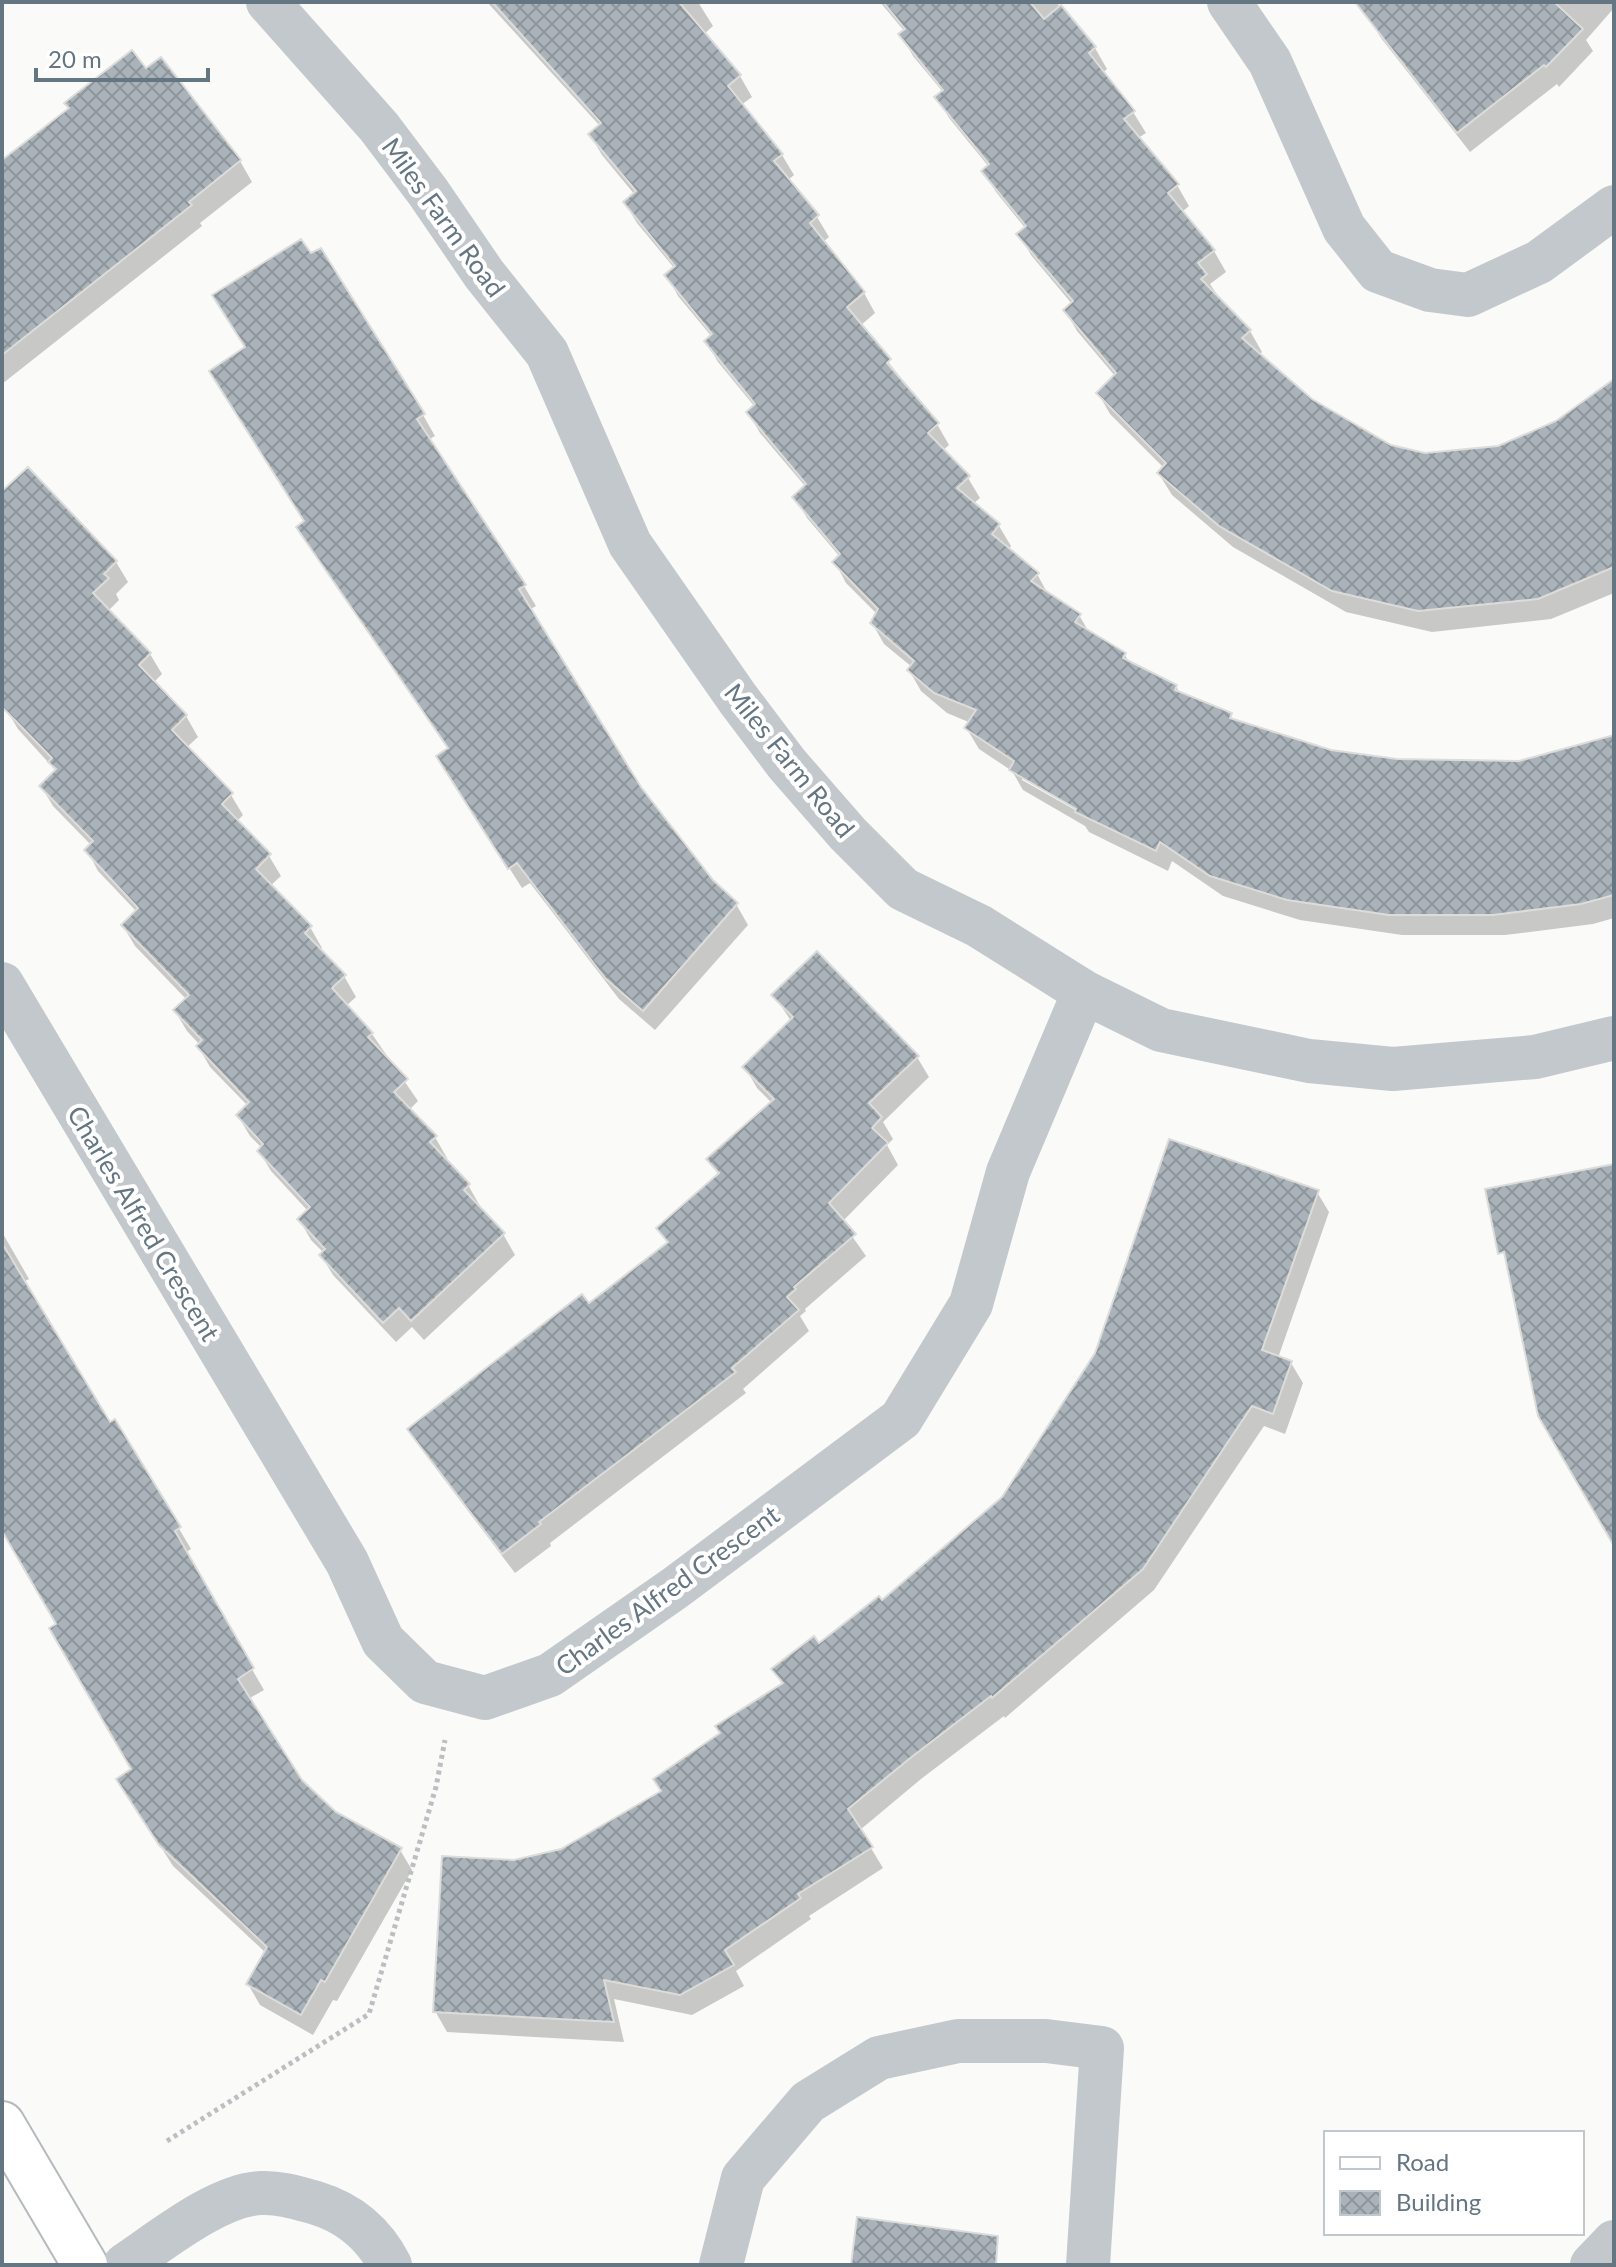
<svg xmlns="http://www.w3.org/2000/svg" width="1616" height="2267" font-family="Lato,sans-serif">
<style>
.shadow{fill:#0003;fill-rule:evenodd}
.building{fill:url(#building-cross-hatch);stroke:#dcdcda;stroke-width:2}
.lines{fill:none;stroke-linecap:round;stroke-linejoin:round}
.major-casing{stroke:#b5babe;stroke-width:48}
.path{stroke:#bbbfc2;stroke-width:5;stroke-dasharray:4 4;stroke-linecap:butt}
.minor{stroke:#c3c8cc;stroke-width:44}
.major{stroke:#fff;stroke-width:44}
.labels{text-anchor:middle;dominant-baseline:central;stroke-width:8;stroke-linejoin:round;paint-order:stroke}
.street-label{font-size:26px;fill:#657683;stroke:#fff}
</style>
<defs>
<pattern id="building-cross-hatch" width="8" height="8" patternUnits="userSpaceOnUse" patternTransform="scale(2)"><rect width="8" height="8" fill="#aab3b9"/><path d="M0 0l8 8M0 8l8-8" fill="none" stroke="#8e969c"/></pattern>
</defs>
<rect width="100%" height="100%" fill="#fafaf8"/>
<g class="shadow">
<path d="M487,2H698L713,26L704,34L740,76L752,97L741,105L782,155L794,175L788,180L817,217L829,237L823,242L864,293L875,313L860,326L937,424L949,445L942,451L968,478L980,498L973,504L999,526L1011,546L1008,550L1037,574L1049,596L1079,615L1090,634L1125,655L1130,664L1176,686L1180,694L1230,715L1234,722L1330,752L1397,761L1519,763L1614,737V918L1593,924L1505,935H1402L1300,920L1223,896L1172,861L1168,871L1089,832L1085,826L1023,790L1012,771L979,749L967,729L971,723L947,713L921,691L909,670L912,667L884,644L872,623L877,614L846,583L835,562L840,557L807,518L795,497L805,486L760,433L748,412L755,407L718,362L706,342L712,337L678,296L667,275L675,269L637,223L625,203L635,195L602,155L590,135L600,126ZM1022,775L1086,812L1084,815L1022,780Z"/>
<polygon points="880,2 1056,2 1095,48 1107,69 1102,73 1133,112 1146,133 1138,138 1177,185 1189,206 1182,212 1214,251 1226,272 1210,284 1218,296 1250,331 1262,352 1259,355 1311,401 1390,447 1425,455 1499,448 1557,423 1614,382 1614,593 1551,619 1432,632 1346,612 1233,547 1172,495 1159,474 1164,468 1110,414 1098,393 1115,376 1077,331 1065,310 1072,304 1031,255 1019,234 1026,229 996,192 984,171 989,167 949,118 937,97 943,92 913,56 901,35 905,32"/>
<polygon points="1389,2 1614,2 1614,8 1586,40 1593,51 1559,87 1557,84 1470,152 1381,38 1369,18"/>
<polygon points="160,59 240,161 252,182 200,223 202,226 2,384 2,169"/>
<polygon points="320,250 423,415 435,436 428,440 524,586 536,606 529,610 639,788 711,881 736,904 748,925 655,1030 619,999 530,883 522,888 451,777 449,750 298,527 306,522 247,348 310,256"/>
<polygon points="2,494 116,562 128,582 116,594 119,600 108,611 150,654 162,674 153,683 186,716 198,737 186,748 231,795 243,815 236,822 269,856 281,876 270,886 310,927 322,948 319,951 344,976 356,997 346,1006 372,1034 418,1101 409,1110 435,1137 447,1158 444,1160 468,1185 480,1206 478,1208 503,1234 515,1255 424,1340 412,1327 396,1342 333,1275 321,1255 324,1253 311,1240 299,1219 308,1211 271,1171 259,1151 262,1148 250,1136 238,1116 248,1106 210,1067 198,1046 200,1045 187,1031 175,1011 187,1000 135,946 123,926 137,912 98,871 87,850 91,845 53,806 41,786 56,771 18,729 2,702"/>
<polygon points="774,995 917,1057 929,1077 883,1122 893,1139 887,1145 898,1165 842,1222 866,1256 805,1309 806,1311 800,1316 809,1331 743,1389 746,1393 550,1543 551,1546 515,1573 422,1450 410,1429 589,1306 668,1244 658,1228 719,1176 709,1159 772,1103 757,1088 745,1067 791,1021"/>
<polygon points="1317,1192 1329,1212 1278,1358 1291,1363 1303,1383 1285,1434 1264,1426 1154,1590 1005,1718 1004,1716 921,1779 860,1830 883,1868 809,1916 811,1919 736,1971 744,1986 692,2015 614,1999 624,2042 447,2032 435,2011 514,1862 562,1851 663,1792 722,1734 783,1686 774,1670 819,1645 881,1603 1004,1498"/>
<polygon points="2,1232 29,1279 23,1282 109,1425 115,1421 191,1549 185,1553 264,1690 248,1699 301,1781 335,1813 400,1850 412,1870 337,2001 333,2000 313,2035 260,2005 248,1984 266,1953 173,1866 131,1800 134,1770 59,1624 2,1529"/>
</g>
<g class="building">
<polygon points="492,2 679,2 741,75 728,86 783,154 774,161 819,215 810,223 865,292 847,307 891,359 887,363 939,423 928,433 970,476 957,488 1000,524 992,534 1039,573 1031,581 1081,614 1075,622 1126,653 1123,658 1177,685 1175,690 1232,713 1230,718 1331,750 1397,759 1519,761 1614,735 1614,895 1581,904 1493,915 1389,915 1287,900 1210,876 1160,842 1156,851 1075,812 1076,809 1009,770 1014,761 964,728 976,710 934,693 907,670 914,661 870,623 878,609 832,562 840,554 792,497 806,484 746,412 755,404 704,341 712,334 664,275 675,266 623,202 636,191 588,134 601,123"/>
<polygon points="883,2 1030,2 1044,19 1061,5 1096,47 1089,53 1135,111 1124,119 1179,184 1168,193 1215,250 1198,263 1207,274 1201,279 1251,330 1242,338 1312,399 1391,445 1425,453 1498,446 1556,421 1614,379 1614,567 1538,599 1418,611 1332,591 1219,526 1157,473 1166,463 1096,393 1116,373 1063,310 1073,301 1016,234 1026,226 981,171 989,164 934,97 943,90 898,34 905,29"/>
<polygon points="1355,2 1554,2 1583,29 1546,67 1544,65 1457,133"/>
<polygon points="132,50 146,68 161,57 241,160 189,202 192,205 2,355 2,160 69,108 64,103"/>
<polygon points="301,239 311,253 321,248 425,414 417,419 526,585 519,589 641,787 713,880 738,903 643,1011 605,978 517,863 508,869 436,756 448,748 296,527 304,521 209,371 245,347 212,295"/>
<polygon points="28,467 117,561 104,574 109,578 93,593 151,653 139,665 187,715 172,730 233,793 222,804 271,854 256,869 312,926 305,933 346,975 332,988 373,1033 368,1037 408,1079 394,1092 437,1136 430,1142 470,1184 464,1190 505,1233 411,1321 399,1308 383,1323 319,1255 325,1249 297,1219 310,1207 257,1151 263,1144 236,1115 249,1102 196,1046 202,1040 173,1010 189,995 121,925 138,908 84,850 93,841 39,786 56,769 48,762 52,758 2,707 2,491"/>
<polygon points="817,951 919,1056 869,1103 882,1117 872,1128 888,1143 829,1203 856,1234 794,1287 796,1289 787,1297 799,1310 732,1368 736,1372 539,1522 541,1524 502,1554 407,1429 582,1294 589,1303 668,1242 656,1228 719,1173 706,1159 774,1099 742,1067 793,1017 771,995"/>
<polygon points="1169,1139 1319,1190 1262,1350 1292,1361 1273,1414 1252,1406 1143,1569 992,1698 991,1696 909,1759 848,1809 873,1847 798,1894 801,1898 725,1950 734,1965 680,1995 604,1980 614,2022 433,2012 442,1856 514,1860 561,1849 661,1791 653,1779 720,1733 715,1726 783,1683 771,1669 814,1636 819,1643 879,1596 882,1600 1002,1497 1095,1353"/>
<polygon points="1614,1164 1614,1546 1538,1416 1504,1252 1498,1254 1485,1189"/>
<polygon points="2,1243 110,1422 115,1419 181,1527 175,1531 254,1668 238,1679 302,1780 336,1812 402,1848 325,1982 321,1980 301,2015 246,1984 267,1947 159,1845 116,1779 131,1769 49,1628 56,1624 2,1531"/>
<polygon points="857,2217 998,2236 996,2265 851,2265"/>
</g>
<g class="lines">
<defs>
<polyline id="major" points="2,2124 85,2265"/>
</defs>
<use href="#major" class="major-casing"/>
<polyline class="path" points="167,2141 369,2014 436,1787 445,1740"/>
<g class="minor">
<polyline points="268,2 379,127 428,192 484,274 547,353 630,544 738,699 787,764 848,834 903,889 979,926 1084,992 1161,1030 1309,1061 1393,1069 1535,1057 1614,1038"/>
<polyline points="1229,2 1270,62 1344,228 1378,271 1430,290 1468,295 1539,262 1614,207"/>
<polyline points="2,984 347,1562 383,1641 425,1682 485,1698 550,1675 675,1588 901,1419 971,1304 1008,1172 1084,992"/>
<path d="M125,2265C161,2241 217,2195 261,2193C280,2192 298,2198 316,2203C349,2213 374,2234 390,2265"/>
<polyline points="721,2265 743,2178 808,2102 879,2058 958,2041 1046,2041 1102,2048 1088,2265"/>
<polyline points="1592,2265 1614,2242"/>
</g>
<use href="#major" class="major"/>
</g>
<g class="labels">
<g class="street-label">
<text transform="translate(444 217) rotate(54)">Miles Farm Road</text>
<text transform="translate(790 760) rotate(51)">Miles Farm Road</text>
<text transform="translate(144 1223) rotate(59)">Charles Alfred Crescent</text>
<text transform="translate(667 1590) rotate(-36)">Charles Alfred Crescent</text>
</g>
</g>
<rect width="1616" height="2267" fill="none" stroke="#657683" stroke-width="8"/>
<rect x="1324" y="2131" width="260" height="104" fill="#ffffff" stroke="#c1c8cd" stroke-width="2"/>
<rect x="1340" y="2157" width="40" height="12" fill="#ffffff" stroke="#c1c8cd" stroke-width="2"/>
<text x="1396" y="2171" font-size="24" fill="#657683">Road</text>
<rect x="1340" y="2191" width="40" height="24" fill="url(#building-cross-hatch)" stroke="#c1c8cd" stroke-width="2"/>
<text x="1396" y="2211" font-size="24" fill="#657683">Building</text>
<path d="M36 68v12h172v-12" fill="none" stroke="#657683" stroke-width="4"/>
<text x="48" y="68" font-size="24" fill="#657683" stroke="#ffffff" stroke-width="6" paint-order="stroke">20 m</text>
</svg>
